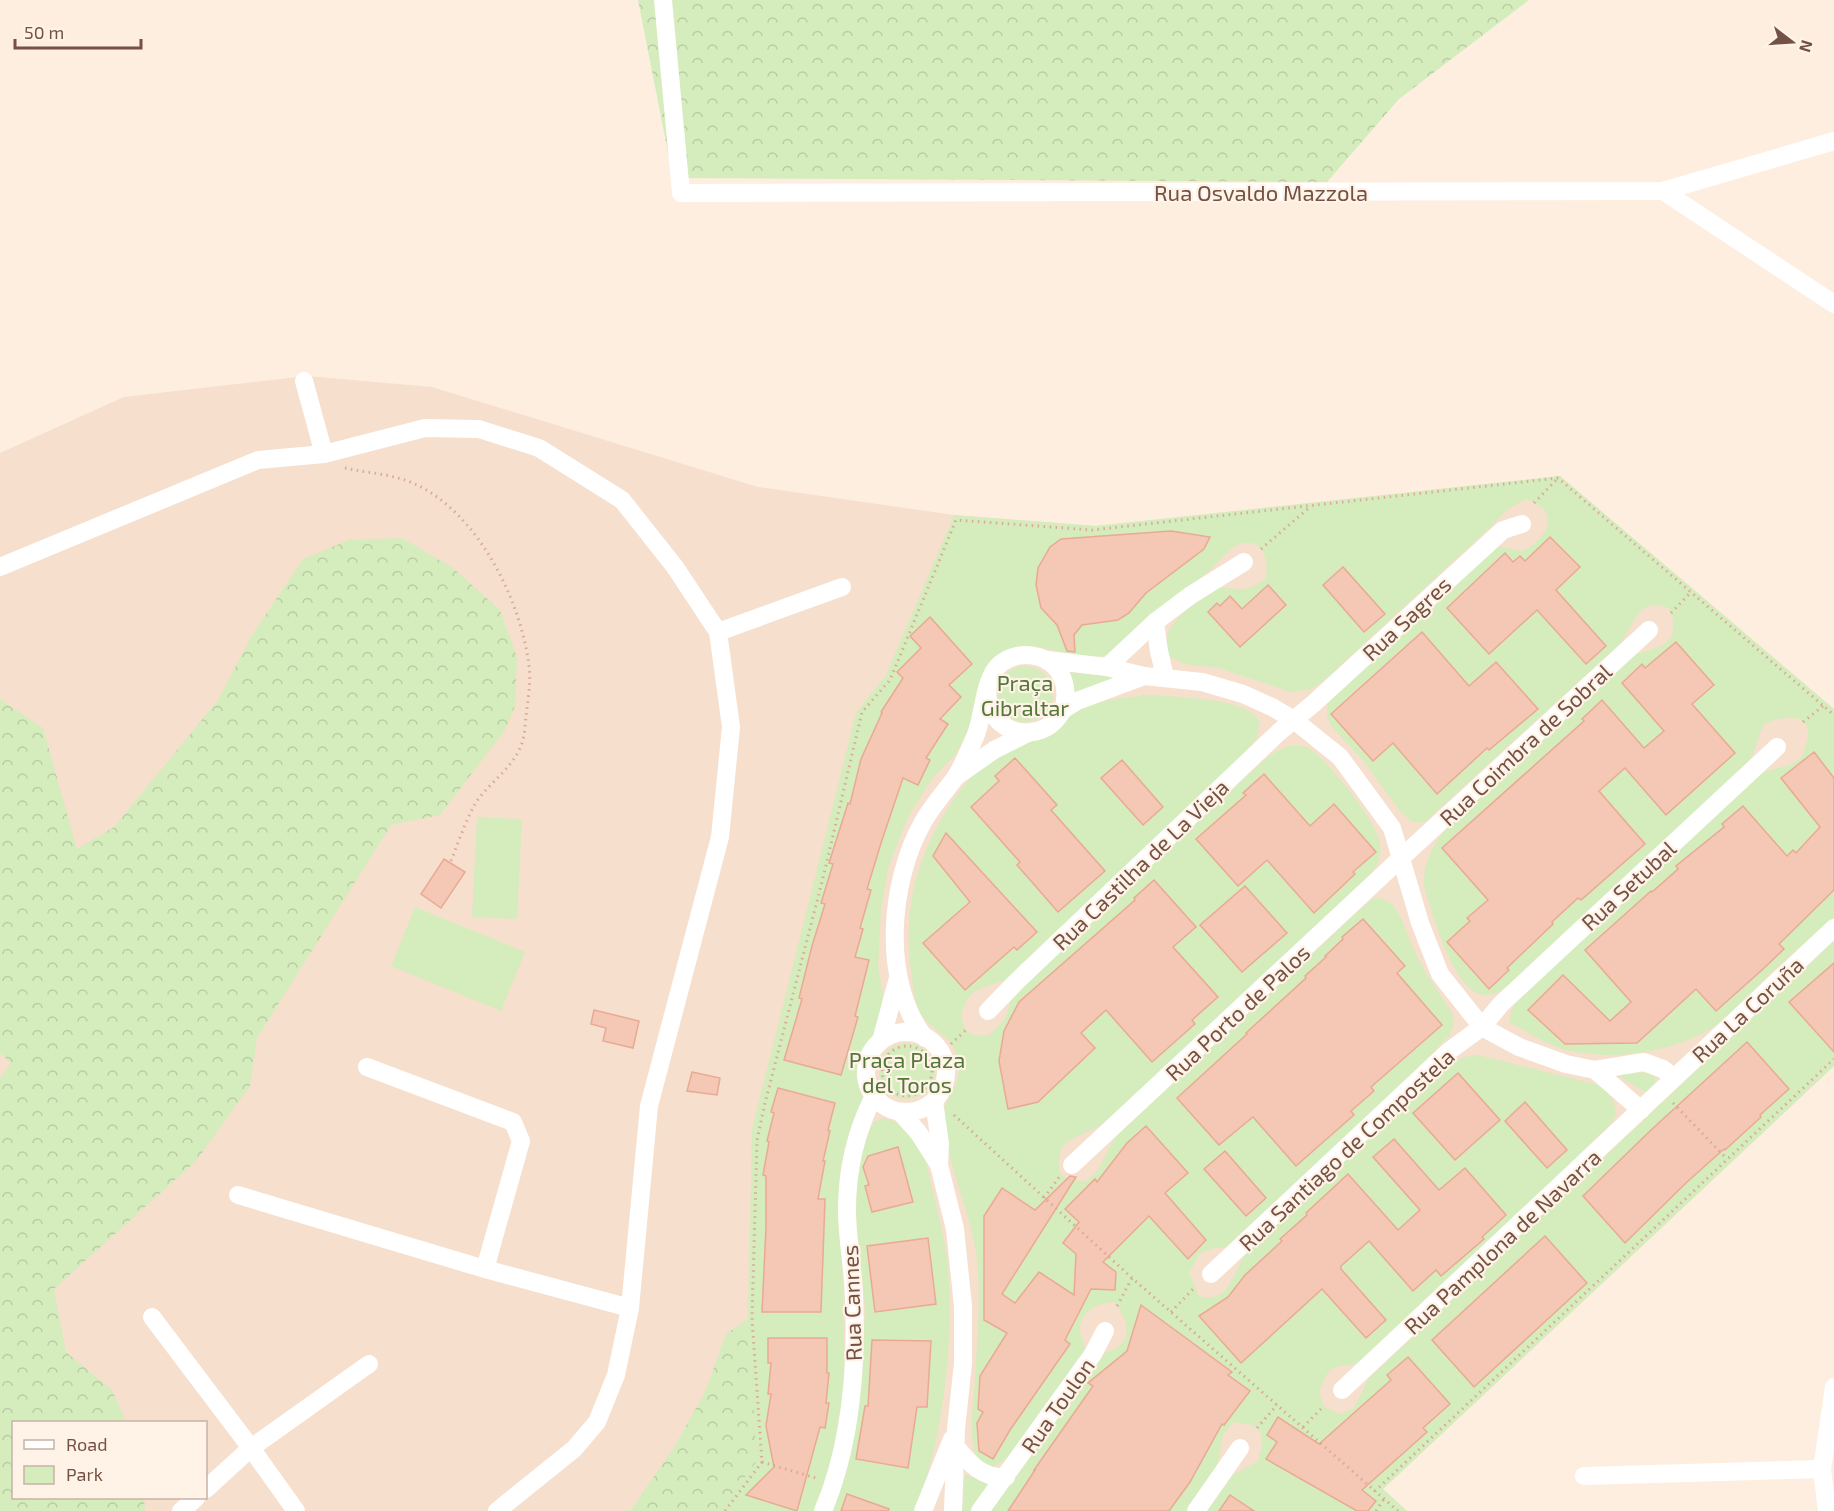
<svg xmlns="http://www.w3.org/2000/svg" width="1834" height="1511" font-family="'Exo 2',sans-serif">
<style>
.residential{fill:#f6dfcd;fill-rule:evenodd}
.green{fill:#d5ecbd}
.forest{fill:url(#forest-crowns)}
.building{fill:#f5c7b5;stroke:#e9aa94;stroke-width:1.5}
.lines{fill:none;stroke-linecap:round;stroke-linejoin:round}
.path{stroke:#d9aa98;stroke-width:3;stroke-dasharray:1.5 4.5;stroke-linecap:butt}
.minor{stroke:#fff;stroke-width:18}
.labels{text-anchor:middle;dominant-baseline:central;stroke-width:4.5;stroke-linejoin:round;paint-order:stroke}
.street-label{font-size:22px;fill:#755145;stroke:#fff3e7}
.park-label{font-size:22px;fill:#53763a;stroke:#fff3e7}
</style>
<defs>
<pattern id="forest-crowns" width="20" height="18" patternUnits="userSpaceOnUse" patternTransform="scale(1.5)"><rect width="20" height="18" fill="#d5ecbd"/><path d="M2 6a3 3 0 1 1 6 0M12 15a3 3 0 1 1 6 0" fill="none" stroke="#bacca4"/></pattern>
</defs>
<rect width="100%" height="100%" fill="#feeedf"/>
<path class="residential" d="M307,376L432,387L758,487L954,515L1096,526L1560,476L1834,709V1066L1383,1489L1407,1511H0V453L124,397ZM14,1422H206V1498H14Z"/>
<g class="green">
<path d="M1560,476L1834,709V917C1810,938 1786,959 1763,981C1749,994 1736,1010 1720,1022C1681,1052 1614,1062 1567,1050C1547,1045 1528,1033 1510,1022V1015L1515,1002L1740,791C1747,785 1755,777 1763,773C1775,766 1790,769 1801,757C1804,753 1805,748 1806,744C1817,711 1783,715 1764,724C1757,738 1756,753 1746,766L1519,979C1509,986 1498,995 1486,995C1458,996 1438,931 1431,909C1429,901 1424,891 1424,883C1423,864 1433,846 1443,832L1631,655C1659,648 1684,645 1669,608C1636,596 1635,625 1620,644L1426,821L1418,823L1411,821L1400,811L1361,758L1331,726L1327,716V703L1496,548L1502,547L1521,551C1534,547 1554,529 1546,513C1543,506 1532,502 1526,499L1509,508L1485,532L1327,678L1311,689L1291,692L1219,668L1184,664L1169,656L1164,644C1167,637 1169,628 1174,623C1181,615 1208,588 1217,588C1242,587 1244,595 1266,578C1268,563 1266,540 1244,543C1231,545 1220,560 1212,568C1197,582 1180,593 1165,606C1145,623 1125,648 1100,657C1087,661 1052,648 1037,647C1026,646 1016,649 1005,651L965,737L955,755L931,780L909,815L889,865L881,908L878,967L883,994L880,1024L860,1056L856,1077L863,1098L855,1118L840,1170L845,1380L831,1465L816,1511H719L757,1461L748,1319L752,1129L856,713L886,675L954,515L1096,526Z"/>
<circle cx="1025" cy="694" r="28"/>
<polygon points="1070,672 1123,678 1071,694 1073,686"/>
<path d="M1151,695C1176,697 1236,698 1254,715C1257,717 1258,720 1260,723L1257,738L1242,756L1009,979C998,983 982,986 973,993C961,1002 955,1030 975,1035C979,1036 985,1035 989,1035L1005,1019L1012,996L1019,988L1264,760C1277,751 1290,741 1306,747C1323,753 1373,818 1378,836C1380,840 1381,849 1380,854C1379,865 1371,874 1365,882L1102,1125C1093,1130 1071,1137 1064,1145C1061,1148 1060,1155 1059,1159C1056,1179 1070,1181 1086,1181L1098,1170L1115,1137L1367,903L1375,898L1384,899L1392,904L1400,916L1413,948L1426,973L1452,1013L1454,1024L1450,1035L1415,1071L1226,1248H1215L1200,1253L1189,1273L1199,1296C1233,1305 1231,1268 1250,1249C1312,1186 1379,1127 1443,1066C1454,1061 1465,1056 1478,1055L1599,1085C1620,1102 1622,1118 1600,1134L1502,1231L1357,1364C1329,1367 1329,1366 1319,1393L1324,1406L1339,1414L1353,1409L1369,1378L1834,941V1066L1383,1489L1407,1511H1207L1233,1475L1258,1461L1262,1446L1261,1433L1253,1425L1233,1422L1223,1435L1216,1472L1187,1511H989L1100,1357C1106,1351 1115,1350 1120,1345C1134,1332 1123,1313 1114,1302C1099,1302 1082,1311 1080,1327C1079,1335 1085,1342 1085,1351L1015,1454L991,1468L979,1463C967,1438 973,1407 975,1380C977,1340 981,1299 977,1259C971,1211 947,1166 943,1118C942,1101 963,1085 958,1061C952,1032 932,1033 921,1014C917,1009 915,999 914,992C909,964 907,932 911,904C917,857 950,791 988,762C998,754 1017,745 1030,742C1035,740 1042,740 1048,737C1060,732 1063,718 1074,712C1098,699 1126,697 1151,695Z"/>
<polygon points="477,817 522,819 517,919 472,917"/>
<polygon points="415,907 525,952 501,1011 391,966"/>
<circle cx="907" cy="1071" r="28"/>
<polygon points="1610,1071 1650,1073 1655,1077 1655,1084 1649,1091 1643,1091"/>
<path d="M884,1118C894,1122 910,1126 916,1135C925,1150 929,1176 933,1192C939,1217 946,1243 948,1268C954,1343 943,1441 915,1511H831L854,1430L862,1378L865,1305L855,1210L858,1170L863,1142L874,1122Z"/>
<polygon points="965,1474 979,1480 993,1482 970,1511 962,1511"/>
</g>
<g class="forest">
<polygon points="638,0 1529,0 1399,99 1327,182 673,178"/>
<polygon points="402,538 453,568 500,610 517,657 515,706 505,730 440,815 391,825 257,1038 250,1086 196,1161 54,1289 66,1352 112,1390 126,1422 14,1422 14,1498 144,1498 145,1511 0,1511 0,1078 11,1063 0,1053 0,699 43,728 77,849 114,827 218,700 252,635 303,559 349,540"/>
<polygon points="748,1319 757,1461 719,1511 630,1511 673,1449 705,1392 726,1334"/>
</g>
<g class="building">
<polygon points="1171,531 1210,537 1204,549 1146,593 1129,613 1118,620 1082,625 1074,635 1075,652 1067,651 1057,625 1041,608 1036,585 1038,568 1050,547 1061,539"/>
<polygon points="1550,537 1580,567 1556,590 1606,646 1586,664 1537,610 1489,654 1447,608 1505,553 1513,562 1520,556 1525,561"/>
<polygon points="1343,567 1385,614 1364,632 1323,585"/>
<polygon points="1268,585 1286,605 1240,647 1208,612 1217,603 1220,606 1230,596 1242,609"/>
<polygon points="930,617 972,664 949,685 961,697 940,719 948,724 926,758 930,760 918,785 903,778 882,840 867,889 871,890 860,928 863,929 855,957 869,960 855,1016 858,1017 841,1075 784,1060 802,999 799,998 812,946 825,904 821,903 833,864 829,863 848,803 850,804 861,759 882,713 881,712 903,678 897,672 921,648 910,636"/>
<polygon points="1422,632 1469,686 1496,662 1538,709 1489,750 1487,748 1437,794 1393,743 1373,761 1331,714"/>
<polygon points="1676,642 1714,685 1692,704 1735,753 1666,815 1625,768 1599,791 1645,844 1581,900 1578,898 1552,922 1553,924 1507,968 1509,970 1489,989 1447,942 1470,921 1467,918 1488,900 1442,848 1584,721 1582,719 1602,700 1644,748 1664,731 1622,683 1642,664 1645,668"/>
<polygon points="1814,752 1834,778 1834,890 1779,944 1784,949 1762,970 1716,1011 1696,989 1637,1043 1565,1044 1528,1010 1563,975 1610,1021 1631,1002 1585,950 1651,891 1652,892 1678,869 1676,866 1724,827 1722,824 1743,806 1787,856 1793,850 1796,853 1820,827 1781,778"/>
<polygon points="1015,758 1057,805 1051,810 1105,871 1058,912 1017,865 1020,862 971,807 999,781 995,776"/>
<polygon points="1122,760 1163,807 1143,825 1101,778"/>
<polygon points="1264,774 1310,826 1334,804 1376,852 1353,872 1355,874 1314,913 1267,860 1238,886 1196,839 1246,795 1243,793"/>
<polygon points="946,833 1037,932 1017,950 1014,947 965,990 923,943 970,902 933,856"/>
<polygon points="444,859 465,872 441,908 421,894"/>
<polygon points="1154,880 1196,927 1173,947 1218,997 1192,1020 1195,1024 1152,1062 1106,1010 1081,1033 1095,1048 1038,1102 1008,1109 999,1061 1004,1031 1019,1002 1135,900 1134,898"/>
<polygon points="1245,886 1287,933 1242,972 1200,925"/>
<polygon points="1363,919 1405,966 1397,973 1442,1025 1371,1087 1374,1091 1351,1111 1354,1115 1296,1166 1253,1117 1219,1145 1177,1098 1247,1034 1246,1033 1306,978 1305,976 1326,957 1325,956 1343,939 1342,937"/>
<polygon points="1834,963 1834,1052 1789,1002"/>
<polygon points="594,1010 639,1021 633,1048 603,1041 606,1028 591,1024"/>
<polygon points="1747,1042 1789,1089 1760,1115 1761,1117 1725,1150 1724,1149 1687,1182 1625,1243 1583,1196 1651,1130"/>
<polygon points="692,1072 720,1078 717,1095 687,1091"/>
<polygon points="1458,1073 1500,1120 1455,1160 1413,1113"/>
<polygon points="778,1088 835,1103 828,1130 830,1131 823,1161 825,1161 818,1199 825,1199 821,1312 762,1312 766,1227 766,1176 763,1175 769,1142 767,1141 774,1113 771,1112"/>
<polygon points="1525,1102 1567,1150 1547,1168 1505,1121"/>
<polygon points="1146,1126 1188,1173 1165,1193 1206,1240 1188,1259 1149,1216 1103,1262 1116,1272 1115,1290 1091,1289 1065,1340 1070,1344 1010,1430 993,1459 979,1451 977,1423 983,1412 978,1409 980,1376 1007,1333 984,1320 984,1216 1002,1188 1035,1210 1070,1176 1076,1177 1002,1294 1015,1303 1039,1272 1074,1295 1076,1254 1063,1243 1079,1222 1065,1209 1095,1179 1097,1182 1127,1143"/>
<polygon points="1394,1139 1439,1190 1465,1168 1506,1215 1482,1237 1484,1239 1441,1276 1436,1270 1413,1291 1369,1241 1341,1266 1341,1269 1386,1320 1366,1338 1322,1289 1241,1363 1199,1316 1228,1297 1245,1275 1282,1241 1280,1239 1307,1215 1306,1213 1348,1174 1398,1230 1420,1210 1373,1157"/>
<polygon points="898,1147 913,1202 872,1212 865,1186 869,1185 863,1167 868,1156"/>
<polygon points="1225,1151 1266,1198 1246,1216 1204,1169"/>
<polygon points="1545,1236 1587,1283 1474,1387 1432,1340"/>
<polygon points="928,1238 936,1304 875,1312 867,1246"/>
<polygon points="1141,1305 1232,1372 1228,1375 1250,1391 1224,1425 1222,1424 1190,1482 1169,1511 1008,1511 1035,1470 1034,1470 1093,1386 1088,1383 1127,1351"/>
<polygon points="768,1338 827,1338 827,1373 829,1373 826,1403 829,1403 825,1428 820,1427 797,1511 746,1495 774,1467 766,1426 771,1394 768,1394 771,1363 768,1363"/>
<polygon points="872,1340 931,1341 927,1407 917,1407 908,1468 856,1459 865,1406 868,1406"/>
<polygon points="1408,1357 1450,1404 1423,1428 1427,1432 1362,1490 1376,1501 1368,1511 1357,1511 1266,1459 1277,1442 1267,1435 1278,1417 1319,1444 1391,1380 1387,1375"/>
<polygon points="847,1494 889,1509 888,1511 841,1511"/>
<polygon points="1230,1495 1254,1511 1219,1511"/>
</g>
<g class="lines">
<g class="path">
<path d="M345,468C368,473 393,474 415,484C478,513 521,600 529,666C531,682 528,700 526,716C525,725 525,735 522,743C513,769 489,782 475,804C465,822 458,844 450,863"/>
<polyline points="1534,503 1558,478"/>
<polyline points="1261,549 1310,507"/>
<polyline points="1671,613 1691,592"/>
<polyline points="1803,722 1823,706"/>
<polyline points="951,1044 966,1030"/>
<circle cx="907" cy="1071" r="25"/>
<polyline points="1673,1103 1727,1159"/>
<polyline points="954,1115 1132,1278 1375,1491"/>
<polyline points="1044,1198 1060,1176"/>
<polyline points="1117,1306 1132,1278"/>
<polyline points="1171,1312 1194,1288"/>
<polyline points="1303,1427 1324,1406"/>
<polyline points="1257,1428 1277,1405"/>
<polyline points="762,1462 819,1479"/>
<polyline points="725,1511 762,1462 752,1319 757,1140 765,1103 823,878 862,712 890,680 956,520 1092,530 1558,478 1834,715"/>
<polyline points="1376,1511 1384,1499"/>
<polyline points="1398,1511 1375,1491 1834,1059"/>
</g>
<g class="minor">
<polyline points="663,0 681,193 1663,191 1834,141"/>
<polyline points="1663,191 1834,304"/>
<polyline points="304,381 324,454"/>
<polyline points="0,567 258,460 324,454 425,428 479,429 539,448 622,500 675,567 718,632 731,727 720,837 649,1106 630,1308 616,1375 597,1422 574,1449 497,1511"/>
<polyline points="1155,622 1159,651 1165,677"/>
<polyline points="718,632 842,587"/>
<polyline points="1047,660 1107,667 1144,676 1202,682 1243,694 1272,707 1294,720 1340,757 1392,828 1420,923 1440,974 1482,1027 1519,1047 1566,1064 1595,1070 1644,1062 1663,1069 1674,1078"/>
<polyline points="1107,667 1155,622 1191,595 1244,562"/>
<polyline points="1061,711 1077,701 1144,676"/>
<polyline points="957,776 994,750 1028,733"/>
<polyline points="988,1011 1016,982 1279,732 1313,704 1503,530 1522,524"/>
<circle cx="906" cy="1072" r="40"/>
<path d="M925,1038C881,982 889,882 923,822C932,806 944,793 955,778C963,766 969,750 975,737C984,717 983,680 999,665C1022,645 1061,656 1065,688C1072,741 990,752 987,691"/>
<polyline points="881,1041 898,978"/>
<polyline points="367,1067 513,1122 521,1141 485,1269"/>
<polyline points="1595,1070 1641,1110"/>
<polyline points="934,1101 940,1144 939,1165"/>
<polyline points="900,1112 918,1132 939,1165 955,1229 963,1306 963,1363 956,1429 953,1511"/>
<polyline points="1072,1165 1401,858 1649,630"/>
<polyline points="238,1195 485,1269 630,1308"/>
<polyline points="1211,1274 1449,1051 1482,1027 1501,1004 1777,747"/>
<polyline points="152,1317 251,1448 296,1511"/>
<polyline points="1342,1390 1834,928"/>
<path d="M956,1447C969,1463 983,1479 1006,1477"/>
<polyline points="1584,1476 1822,1469"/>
<polyline points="206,1489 251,1448 369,1364"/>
<polyline points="181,1511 196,1498"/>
<path d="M823,1511C851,1445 857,1367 854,1296C853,1267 847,1239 847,1210C847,1170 856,1131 874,1096"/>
<polyline points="923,1511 952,1439"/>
<polyline points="980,1511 1093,1354 1105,1331"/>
<polyline points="1196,1511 1240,1448"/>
<polyline points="1827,1511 1822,1469 1834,1387"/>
</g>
</g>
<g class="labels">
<g class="street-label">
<text x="1261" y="192">Rua Osvaldo Mazzola</text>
<text transform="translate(1406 618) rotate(-43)">Rua Sagres</text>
<text transform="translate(1525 744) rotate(-43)">Rua Coimbra de Sobral</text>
<text transform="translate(1140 864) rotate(-44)">Rua Castilha de La Vieja</text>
<text transform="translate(1628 885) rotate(-43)">Rua Setubal</text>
<text transform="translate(1747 1009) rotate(-43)">Rua La Coruña</text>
<text transform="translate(1237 1012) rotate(-43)">Rua Porto de Palos</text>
<text transform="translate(1346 1149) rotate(-43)">Rua Santiago de Compostela</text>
<text transform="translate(1502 1241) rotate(-43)">Rua Pamplona de Navarra</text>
<text transform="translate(851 1303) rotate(-92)">Rua Cannes</text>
<text transform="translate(1057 1405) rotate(-55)">Rua Toulon</text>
</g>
<g class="park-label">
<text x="1025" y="682">Praça<tspan x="1025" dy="25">Gibraltar</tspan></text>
<text x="907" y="1059">Praça Plaza<tspan x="907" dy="25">del Toros</tspan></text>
</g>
</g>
<rect x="12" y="1421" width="195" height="78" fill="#fff3e7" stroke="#c8b2a6" stroke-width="1.5"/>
<rect x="24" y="1440" width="30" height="9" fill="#ffffff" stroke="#c8b2a6" stroke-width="1.5"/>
<text x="66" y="1451" font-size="18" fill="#755145">Road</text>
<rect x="24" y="1466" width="30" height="18" fill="#d5ecbd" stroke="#c8b2a6" stroke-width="1.5"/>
<text x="66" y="1481" font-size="18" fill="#755145">Park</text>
<g transform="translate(1792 42) rotate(107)" stroke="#fff3e7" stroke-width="4.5" paint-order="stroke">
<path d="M0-4.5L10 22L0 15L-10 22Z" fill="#755145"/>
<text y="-9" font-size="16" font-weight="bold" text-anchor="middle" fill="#755145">N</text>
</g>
<path d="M15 39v9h126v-9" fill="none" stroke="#755145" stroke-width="3"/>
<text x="24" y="39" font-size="18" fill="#755145" stroke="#fff3e7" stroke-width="4.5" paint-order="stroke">50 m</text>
</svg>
